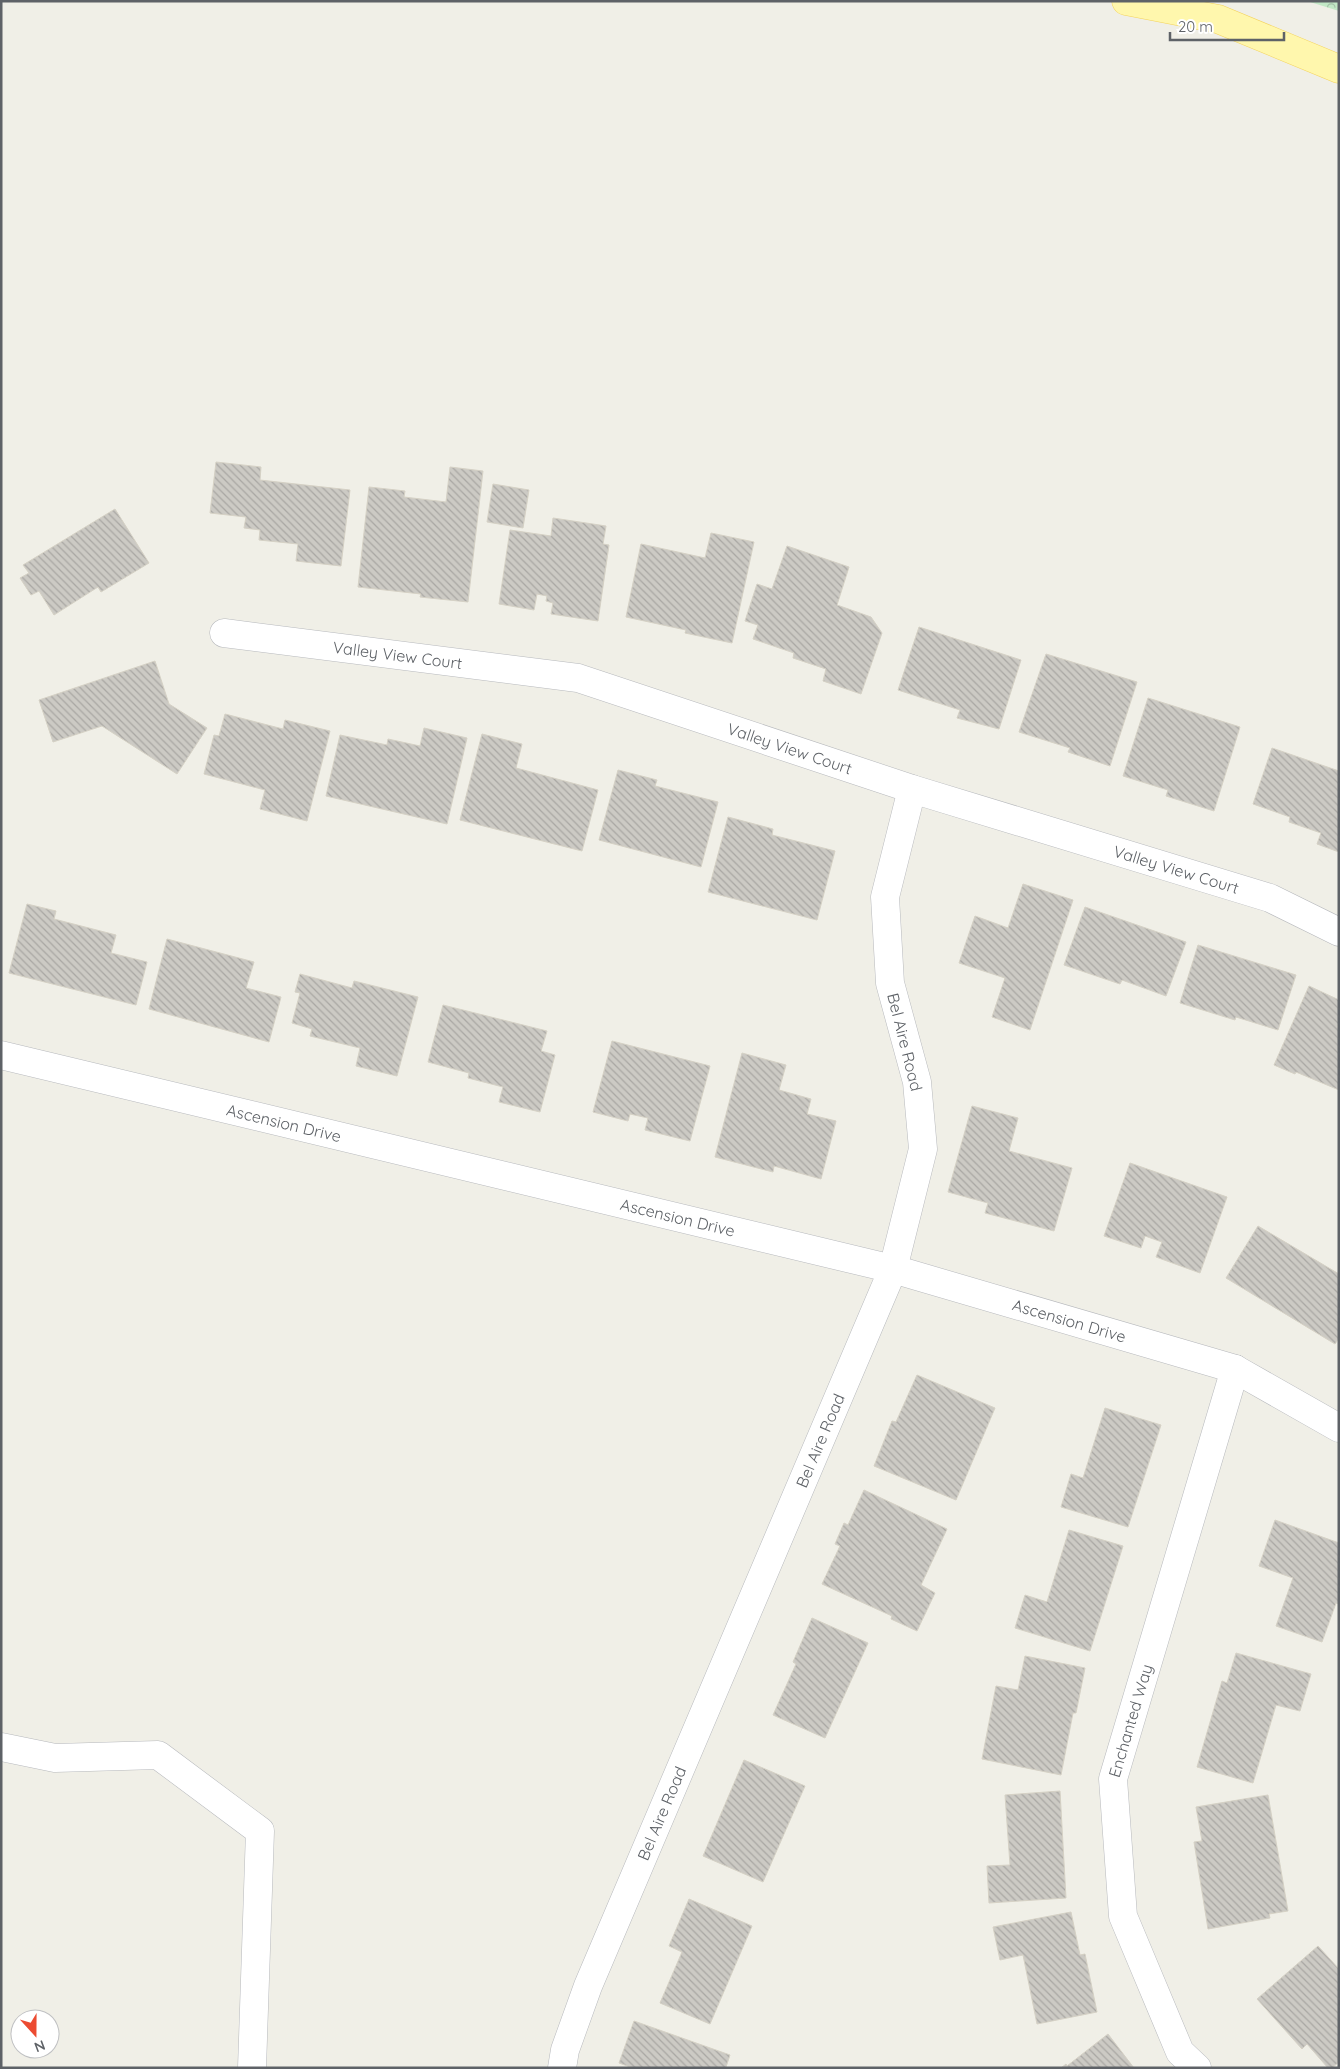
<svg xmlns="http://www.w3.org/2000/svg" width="1340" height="2069" font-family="Quicksand,sans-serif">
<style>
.park{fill:url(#park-crowns)}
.building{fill:url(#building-back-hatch);stroke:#d5d1c5}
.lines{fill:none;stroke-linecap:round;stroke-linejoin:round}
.minor-casing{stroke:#b7b9bd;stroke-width:29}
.major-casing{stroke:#f4d35d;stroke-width:29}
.minor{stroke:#fff;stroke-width:28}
.major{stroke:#fff7ad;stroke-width:28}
.labels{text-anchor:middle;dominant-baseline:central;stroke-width:5;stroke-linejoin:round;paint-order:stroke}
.street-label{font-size:16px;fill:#5e6267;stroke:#fff}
</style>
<defs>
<pattern id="park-crowns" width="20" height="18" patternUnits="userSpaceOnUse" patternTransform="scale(1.25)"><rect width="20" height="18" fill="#c3e8c6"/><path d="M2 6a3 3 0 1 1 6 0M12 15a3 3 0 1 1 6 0" fill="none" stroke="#a2bfa5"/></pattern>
<pattern id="building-back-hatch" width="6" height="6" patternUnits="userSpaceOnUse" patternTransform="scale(1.25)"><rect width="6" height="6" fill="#cccac4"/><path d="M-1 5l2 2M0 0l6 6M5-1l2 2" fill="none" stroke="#a9a7a3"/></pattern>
</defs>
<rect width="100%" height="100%" fill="#f0efe7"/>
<polygon class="park" points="1309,1 1339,1 1339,11 1310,2"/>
<g class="building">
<polygon points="216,462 261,467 260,480 350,490 341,566 296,561 298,544 259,540 260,530 244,528 246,517 210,513"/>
<polygon points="450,467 483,471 468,602 420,597 421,594 358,587 369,487 405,491 404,497 446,502"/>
<polygon points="493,484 529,490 523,528 487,522"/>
<polygon points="115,509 149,563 101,592 98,587 54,615 39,591 31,595 20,578 29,573 23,565"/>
<polygon points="553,518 606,526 603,544 609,545 598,621 551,614 553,603 546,601 547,596 537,594 534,610 499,604 510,530 551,536"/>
<polygon points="711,533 754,542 732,643 685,633 686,630 626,617 641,544 705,558"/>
<polygon points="787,546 849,567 837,605 871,617 882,633 861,694 823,681 826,669 793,658 794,653 753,639 758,625 745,621 757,584 772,589"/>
<polygon points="919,627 1021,660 999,729 957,718 960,710 898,690"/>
<polygon points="1046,654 1137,682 1110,766 1068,752 1070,748 1019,732"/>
<polygon points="155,661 169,704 207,728 177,774 102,726 53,742 39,700"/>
<polygon points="1148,698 1240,727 1214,811 1166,796 1168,790 1123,776"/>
<polygon points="225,714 283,729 285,720 330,731 307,821 260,809 265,790 204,774 214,735 219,736"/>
<polygon points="424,728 467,738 447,824 326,796 340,735 387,745 388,739 420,746"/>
<polygon points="482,734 522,744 516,768 598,790 582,851 460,820"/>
<polygon points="1272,748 1339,771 1339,852 1317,844 1321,833 1289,822 1290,817 1253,804"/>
<polygon points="618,770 657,780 655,786 718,802 701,867 599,840"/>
<polygon points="728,817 773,829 772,835 835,851 817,920 708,892"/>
<polygon points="1023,884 1073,900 1030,1030 992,1017 1005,978 959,963 975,916 1008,928"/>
<polygon points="27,904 56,911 54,919 116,935 111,953 147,962 136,1005 9,973"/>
<polygon points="1085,907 1186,942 1166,996 1122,980 1120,984 1064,965"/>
<polygon points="167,939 254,962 246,988 281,997 269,1042 149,1009"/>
<polygon points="1198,945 1296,975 1278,1030 1236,1017 1235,1020 1180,1003"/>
<polygon points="300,974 352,988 354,981 418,997 397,1076 356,1066 360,1048 310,1036 312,1029 292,1023 300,993 295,992"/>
<polygon points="1309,986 1339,1000 1339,1021 1337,1027 1339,1028 1339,1090 1296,1072 1295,1074 1274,1065"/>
<polygon points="443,1005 547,1031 541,1051 555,1055 540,1112 499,1102 503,1087 468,1078 469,1073 428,1062"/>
<polygon points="612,1041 710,1066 690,1141 645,1130 648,1118 630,1114 628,1121 593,1112"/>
<polygon points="742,1053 786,1065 779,1090 811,1099 807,1114 836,1121 821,1179 774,1166 773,1172 715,1157"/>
<polygon points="972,1106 1018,1118 1009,1151 1072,1168 1054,1231 985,1213 988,1203 948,1192"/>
<polygon points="1130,1163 1227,1197 1200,1273 1156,1257 1162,1242 1145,1236 1141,1248 1104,1236"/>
<polygon points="1258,1226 1339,1274 1339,1338 1335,1344 1226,1278"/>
<polygon points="917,1375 995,1408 956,1500 874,1466 892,1421 896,1422"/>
<polygon points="1105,1408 1161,1425 1128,1527 1061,1507 1071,1474 1083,1478"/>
<polygon points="864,1490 947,1529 921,1585 935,1593 917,1631 891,1619 892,1616 822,1584 840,1546 835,1544 844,1523 848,1525"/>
<polygon points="1275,1520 1339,1543 1339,1604 1336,1603 1322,1642 1276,1626 1293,1578 1259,1566"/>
<polygon points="1069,1530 1123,1546 1090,1651 1015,1628 1025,1595 1047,1602"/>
<polygon points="812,1618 868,1643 825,1738 773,1715 796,1664 793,1662"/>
<polygon points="1236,1653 1311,1674 1300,1711 1276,1705 1253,1783 1197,1767 1222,1681 1227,1683"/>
<polygon points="1025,1656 1085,1668 1076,1713 1073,1713 1061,1775 982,1759 996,1686 1018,1690"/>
<polygon points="744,1760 805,1786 763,1882 703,1856"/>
<polygon points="1060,1791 1066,1898 989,1903 987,1866 1010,1865 1005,1795"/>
<polygon points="1268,1795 1288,1911 1269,1914 1270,1918 1208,1929 1194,1842 1202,1841 1196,1807"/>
<polygon points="689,1899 752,1926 710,2024 660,2003 682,1952 669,1946"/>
<polygon points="1071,1912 1080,1955 1085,1954 1097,2012 1037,2024 1023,1955 1000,1960 993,1927"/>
<polygon points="1318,1946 1339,1969 1339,2062 1332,2068 1328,2068 1307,2044 1302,2049 1257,1999"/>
<polygon points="634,2021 730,2055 726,2067 729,2068 633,2068 619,2063"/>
<polygon points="1108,2034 1134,2068 1061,2068 1066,2064 1067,2066"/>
</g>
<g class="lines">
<defs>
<g id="minor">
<path id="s1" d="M224,633L578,678L912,789L1270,898L1339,932"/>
<path id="s2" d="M1,1055L893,1269L1235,1369L1339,1428"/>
<polyline points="1,1747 55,1758 158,1755 260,1831 252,2068"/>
<path id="s3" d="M562,2068L565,2050L588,1986L893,1269L923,1149L917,1082L890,983L885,897L912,789"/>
<path id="s4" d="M1197,2068L1180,2052L1123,1916L1113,1779L1235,1369"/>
</g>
<polyline id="major" points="1126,1 1218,19 1339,69"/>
</defs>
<use href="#minor" class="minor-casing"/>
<use href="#major" class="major-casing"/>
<use href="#minor" class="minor"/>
<use href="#major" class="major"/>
</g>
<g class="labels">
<g class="street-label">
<text stroke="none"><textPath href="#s1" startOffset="175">Valley View Court</textPath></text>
<text stroke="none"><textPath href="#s1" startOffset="580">Valley View Court</textPath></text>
<text stroke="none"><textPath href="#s1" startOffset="985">Valley View Court</textPath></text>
<text transform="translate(905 1042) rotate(76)">Bel Aire Road</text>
<text stroke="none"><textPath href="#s2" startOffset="291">Ascension Drive</textPath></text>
<text stroke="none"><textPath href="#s2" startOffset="696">Ascension Drive</textPath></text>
<text stroke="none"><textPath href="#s2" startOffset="1101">Ascension Drive</textPath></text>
<text stroke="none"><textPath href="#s3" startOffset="679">Bel Aire Road</textPath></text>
<text stroke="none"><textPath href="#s4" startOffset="369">Enchanted Way</textPath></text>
<text stroke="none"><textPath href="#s3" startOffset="274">Bel Aire Road</textPath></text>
</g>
</g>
<rect width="1340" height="2069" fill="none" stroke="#5e6267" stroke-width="5"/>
<g transform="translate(35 2034) rotate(159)"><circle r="24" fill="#ffffff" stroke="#bfc0c2"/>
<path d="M0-4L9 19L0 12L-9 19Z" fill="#ec4b31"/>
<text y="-8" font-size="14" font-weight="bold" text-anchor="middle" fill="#5e6267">N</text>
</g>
<path d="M1170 32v8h114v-8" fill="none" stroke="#5e6267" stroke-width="2.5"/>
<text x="1178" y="32" font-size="15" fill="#5e6267" stroke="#ffffff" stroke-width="4" paint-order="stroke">20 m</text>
</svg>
